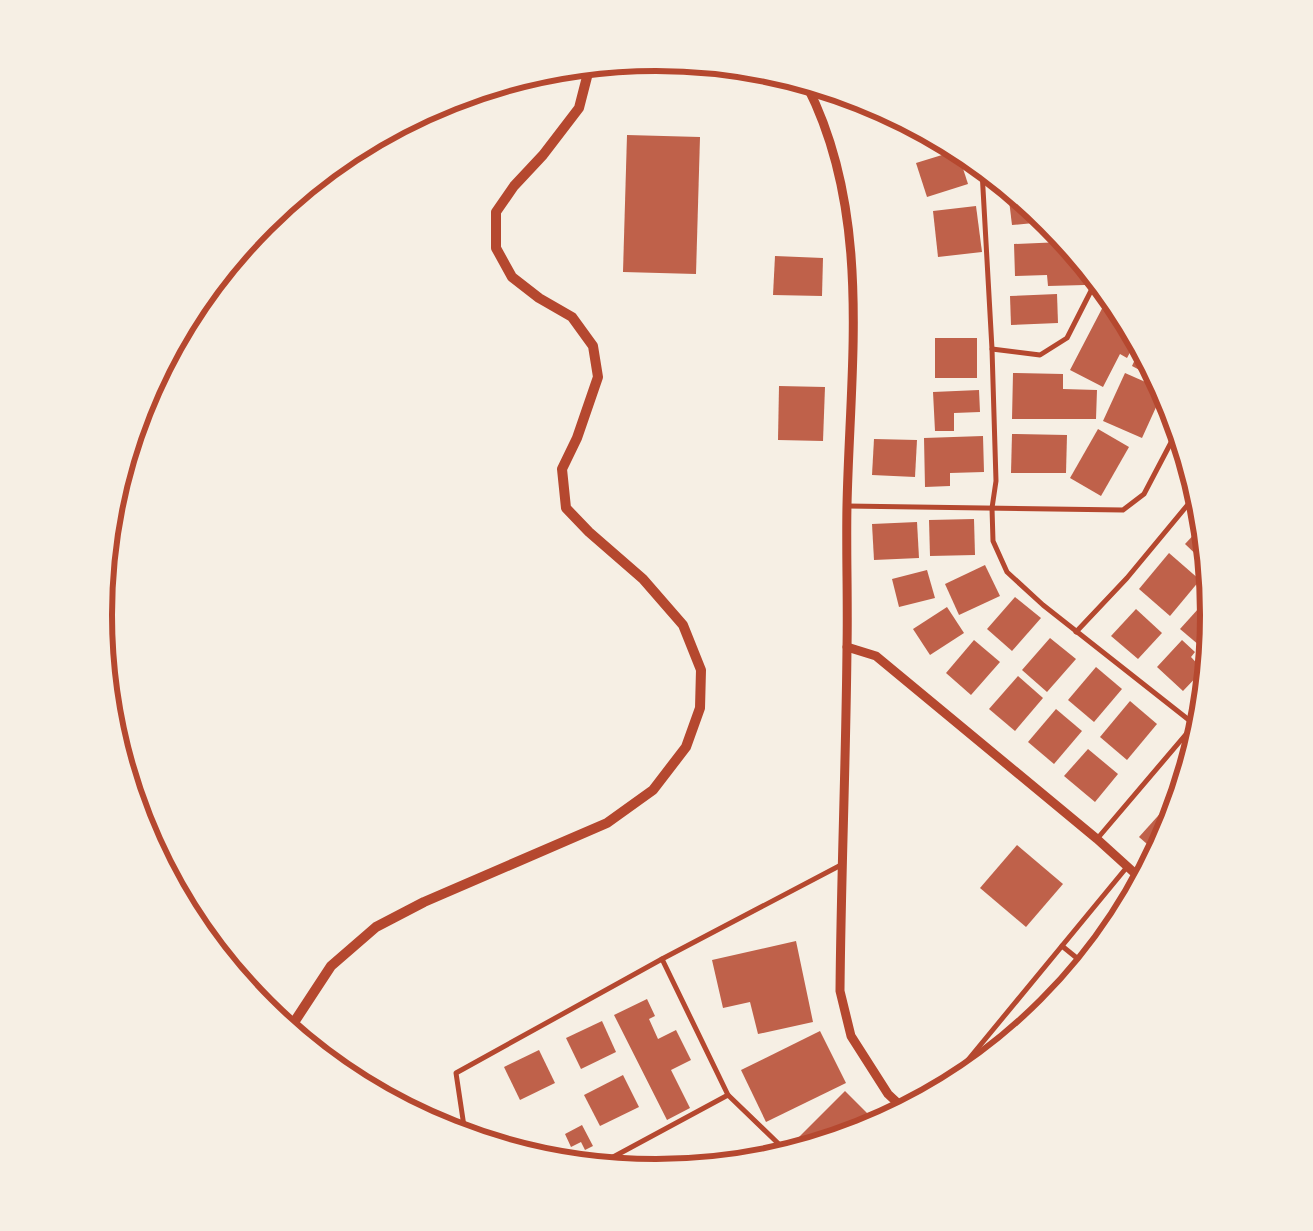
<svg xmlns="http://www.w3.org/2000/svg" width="1313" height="1231" font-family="Lato,sans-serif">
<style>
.building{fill:#bf614a}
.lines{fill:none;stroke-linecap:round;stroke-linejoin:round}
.minor{stroke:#b5482f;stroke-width:5}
.tertiary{stroke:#b5482f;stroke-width:9}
.secondary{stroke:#b5482f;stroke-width:10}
.rim{fill:none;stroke:#b5482f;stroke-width:6}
</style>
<rect width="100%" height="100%" fill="#f6efe4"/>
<g class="building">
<polygon points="627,135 700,137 696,274 623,272"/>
<polygon points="955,151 958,153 968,184 927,197 916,163"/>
<polygon points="1008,192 1044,222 1012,225"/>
<polygon points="976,206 982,252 938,257 933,211"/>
<polygon points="1062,242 1084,269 1085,285 1048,286 1047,275 1015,276 1014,244"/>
<polygon points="775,256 823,258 822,296 773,295"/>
<polygon points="1057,294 1058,323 1011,325 1010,296"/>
<polygon points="1107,299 1116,309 1135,343 1127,358 1120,354 1103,387 1070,370"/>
<rect x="935" y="338" width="42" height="40"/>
<polygon points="1139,351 1152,375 1153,377 1132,366"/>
<polygon points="1013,373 1063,374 1063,389 1097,390 1096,419 1012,419"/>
<polygon points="1125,373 1159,388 1162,394 1142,438 1103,421"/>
<polygon points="779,386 825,387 823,441 778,440"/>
<polygon points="979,390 980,412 954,413 954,431 935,431 933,392"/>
<polygon points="1098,429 1129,447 1101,496 1070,478"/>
<polygon points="1012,434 1067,435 1066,473 1011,473"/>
<polygon points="983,436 984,472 950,473 950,486 925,487 924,438"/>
<polygon points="874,439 917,440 915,477 872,475"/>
<polygon points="974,519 975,555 930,556 929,520"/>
<polygon points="917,522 919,558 874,560 872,524"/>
<polygon points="1201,527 1204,562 1185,544"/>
<polygon points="1169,553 1200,580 1170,616 1139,589"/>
<polygon points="985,565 1000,596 959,615 945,584"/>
<polygon points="927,570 935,598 899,607 892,579"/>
<polygon points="1015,597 1041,618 1012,651 987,629"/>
<polygon points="1208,598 1209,616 1206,651 1180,629"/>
<polygon points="947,607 964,633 930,655 913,629"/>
<polygon points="1136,609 1162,633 1138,659 1111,636"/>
<polygon points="1050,638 1076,659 1047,692 1022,670"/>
<polygon points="974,640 1000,662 971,695 946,673"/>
<polygon points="1182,640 1195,652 1191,657 1203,670 1183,691 1157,667"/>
<polygon points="1096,667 1122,689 1094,722 1068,700"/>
<polygon points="1018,676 1043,698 1015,731 989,709"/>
<polygon points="1130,701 1157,724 1127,760 1100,737"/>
<polygon points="1056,709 1082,731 1054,764 1028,742"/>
<polygon points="1088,749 1118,774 1095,802 1064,776"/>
<polygon points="1184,772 1176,797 1168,790"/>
<polygon points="1166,807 1172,812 1167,827 1155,851 1139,837"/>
<polygon points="1017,845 1063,884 1026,927 980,888"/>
<polygon points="1125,905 1116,923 1098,946 1094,943"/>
<polygon points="796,941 813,1022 758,1034 750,1002 723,1008 712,960"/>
<polygon points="647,999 655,1016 649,1019 658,1039 676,1030 691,1060 671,1070 690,1108 667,1120 614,1015"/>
<polygon points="602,1021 616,1052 581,1069 566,1038"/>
<polygon points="820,1031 846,1083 766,1122 741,1070"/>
<polygon points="539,1050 555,1083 520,1100 504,1067"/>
<polygon points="623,1075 639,1107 600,1126 584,1095"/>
<polygon points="845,1091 876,1122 804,1146 797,1139"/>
<polygon points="582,1125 593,1146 585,1150 581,1142 571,1147 565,1134"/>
</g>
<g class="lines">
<g class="minor">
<polyline points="982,171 992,349 996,481 992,508 993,541 1007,572 1043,605 1194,724"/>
<polyline points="992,349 1040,355 1067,338 1095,283"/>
<polyline points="847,506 1123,510 1144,494 1176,433"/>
<polyline points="1076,632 1127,578 1195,496"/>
<polyline points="1097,839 1199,719"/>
<polyline points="1062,946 1083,963"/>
<polyline points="662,959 728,1095"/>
<polyline points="949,1083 1127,867"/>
<polyline points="465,1133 456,1073 662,959 841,865"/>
<polyline points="602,1163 728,1095 786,1151"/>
</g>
<g class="tertiary">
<path d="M807,86C873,215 850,366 847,505C846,552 848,600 847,647C846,762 841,876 840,991L851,1036L888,1094L903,1108"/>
<polyline points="847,647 876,656 1097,839 1140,878"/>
</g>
<polyline class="secondary" points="291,1027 331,966 376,927 424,902 607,823 653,790 686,747 700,708 701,670 683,625 643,579 589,532 566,508 562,469 577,438 598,377 593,346 572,317 539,298 512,277 496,248 496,212 514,186 543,155 579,108 588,73 587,69"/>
</g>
<path d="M0 0H1313V1231H0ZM112 615a544 544 0 1 1 1088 0a544 544 0 1 1-1088 0Z" fill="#f6efe4" fill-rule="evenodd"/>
<path class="rim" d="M112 615a544 544 0 1 1 1088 0a544 544 0 1 1-1088 0Z"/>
</svg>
